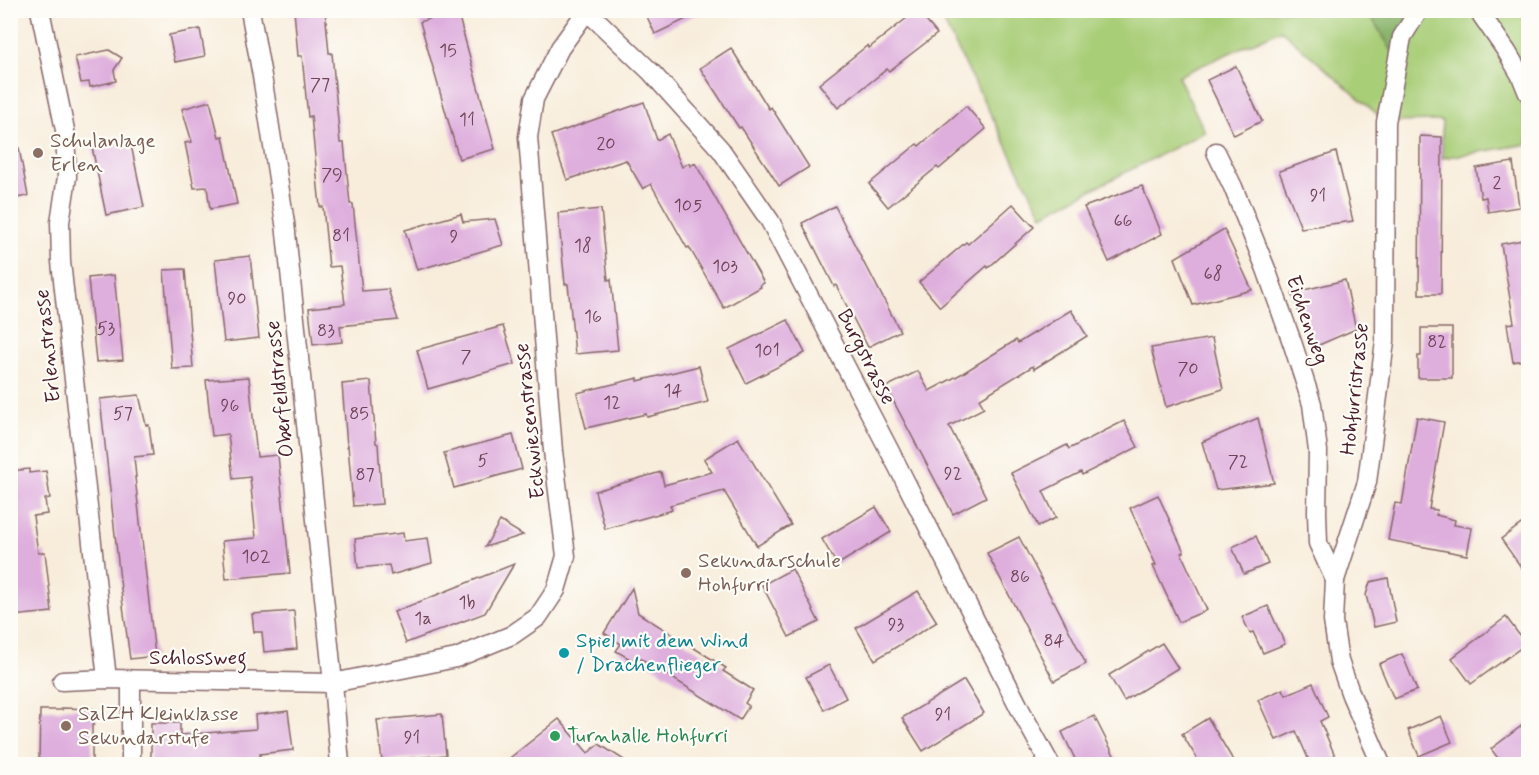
<svg xmlns="http://www.w3.org/2000/svg" width="1539" height="775" font-family="Mynerve,sans-serif">
<style>
.green{fill:#a9ce78;stroke:#7a7652;stroke-width:1.5}
.forest{fill:#86b168;stroke:#68684a;stroke-width:1.5}
.building{fill:#deaedd}
.lines{fill:none;stroke-linecap:round;stroke-linejoin:round}
.minor-casing{stroke:#876769;stroke-width:21}
.minor{stroke:#fff;stroke-width:18}
.education-dot{fill:#8d6e63;stroke:#fdfcf7;stroke-width:2}
.culture-dot{fill:#0f9aa8;stroke:#fdfcf7;stroke-width:2}
.leisure-dot{fill:#2e9e5b;stroke:#fdfcf7;stroke-width:2}
.labels{text-anchor:middle;dominant-baseline:central;stroke-width:4.5;stroke-linejoin:round;paint-order:stroke}
.number-label{font-size:18px;fill:#6f4358}
.education-label{font-size:21px;fill:#785e54;stroke:#fdfcf7;text-anchor:start}
.street-label{font-size:21px;fill:#4a1f2b;stroke:#fdfcf7}
.culture-label{font-size:21px;fill:#0d838f;stroke:#fdfcf7;text-anchor:start}
.leisure-label{font-size:21px;fill:#27864d;stroke:#fdfcf7;text-anchor:start}
</style>
<rect width="100%" height="100%" fill="#fdfcf7"/>
<filter id="ink" filterUnits="userSpaceOnUse"><feTurbulence type="fractalNoise" baseFrequency=".0167" numOctaves="2"/><feDisplacementMap in="SourceGraphic" scale="12" xChannelSelector="R" yChannelSelector="G"/><feConvolveMatrix kernelMatrix="1 2 1 2 8 2 1 2 1" color-interpolation-filters="sRGB"/></filter>
<filter id="wash" filterUnits="userSpaceOnUse"><feTurbulence type="fractalNoise" baseFrequency=".008" numOctaves="4" result="noise"/><feDisplacementMap in="SourceGraphic" scale="24" xChannelSelector="R" yChannelSelector="G"/><feGaussianBlur stdDeviation="1.35" result="paint"/><feColorMatrix in="noise" values="0 0 0 0 0 0 0 0 0 0 0 0 0 0 0 0 0 1.4 0 .05"/><feComposite in="paint" operator="in"/></filter>
<g filter="url(#wash)">
<rect width="100%" height="100%" fill="#f8eddb"/>
<polygon class="green" points="938,11 1370,11 1373,20 1397,58 1419,11 1478,11 1482,14 1528,16 1528,144 1442,158 1442,121 1386,122 1281,30 1178,76 1205,132 1042,215"/>
<polygon class="forest" points="1370,11 1419,11 1397,59 1373,20"/>
<g id="blocks">
<g class="building">
<polygon points="294,10 325,10 329,53 332,53 340,143 344,143 350,204 353,204 362,291 388,289 398,320 340,326 342,342 313,345 309,308 345,304 340,266 329,267 323,207 320,207 311,116 308,117 302,56 298,56"/>
<polygon points="437,10 457,10 495,149 459,159 420,22 437,16"/>
<polygon points="644,10 705,10 655,34"/>
<polygon points="917,10 937,34 889,71 887,69 838,108 819,84 868,45 869,48"/>
<polygon points="200,29 205,56 175,62 169,35"/>
<polygon points="731,48 769,109 771,107 809,167 779,186 741,127 739,128 700,68"/>
<polygon points="109,50 122,58 114,70 116,81 90,87 89,82 81,83 75,57"/>
<polygon points="1236,66 1262,121 1234,135 1207,80"/>
<polygon points="210,101 219,137 223,136 237,204 210,209 207,187 194,188 185,143 192,142 182,109"/>
<polygon points="644,102 657,140 668,134 682,167 689,163 690,166 695,163 764,283 760,285 761,287 724,308 689,247 687,248 651,184 643,189 626,160 567,180 551,135"/>
<polygon points="966,106 986,129 939,169 937,167 888,207 869,184 917,144 919,146"/>
<polygon points="1420,136 1442,137 1441,294 1419,294"/>
<polygon points="130,140 144,207 106,215 92,147"/>
<polygon points="10,148 19,148 28,196 10,199"/>
<polygon points="1336,152 1353,221 1301,228 1279,171"/>
<polygon points="1513,162 1519,207 1488,212 1486,197 1481,198 1476,168"/>
<polygon points="1142,186 1162,234 1109,262 1084,207"/>
<polygon points="1013,204 1034,227 988,268 987,266 940,307 919,282 966,242 968,244"/>
<polygon points="835,206 867,269 868,269 900,331 868,347 836,285 834,286 802,223"/>
<polygon points="601,209 608,280 611,279 618,350 575,354 568,284 565,284 558,213"/>
<polygon points="461,214 463,222 495,219 503,245 417,270 405,230"/>
<polygon points="1224,229 1252,290 1193,305 1175,258"/>
<polygon points="1528,239 1528,359 1513,362 1507,324 1514,323 1501,244"/>
<polygon points="250,256 259,338 224,342 215,260"/>
<polygon points="185,269 193,368 172,369 164,270"/>
<polygon points="114,275 123,360 96,362 88,278"/>
<polygon points="1345,280 1356,329 1312,348 1292,293"/>
<polygon points="1071,310 1087,336 1034,369 1033,366 979,399 984,408 949,426 986,497 953,514 886,387 918,371 929,391 963,373 1016,340 1018,343"/>
<polygon points="788,320 805,353 746,383 729,349"/>
<polygon points="503,326 515,364 428,389 417,350"/>
<polygon points="1421,328 1452,328 1452,378 1418,378 1418,356 1421,356"/>
<polygon points="1212,338 1223,389 1166,407 1151,348"/>
<polygon points="699,366 708,402 647,417 646,414 586,428 577,393 638,378 638,381"/>
<polygon points="249,377 257,457 278,455 290,573 226,579 222,541 256,538 250,477 233,479 228,434 212,436 206,380"/>
<polygon points="371,381 376,443 378,444 382,504 353,506 348,445 347,446 342,384"/>
<polygon points="139,395 146,425 149,425 153,455 134,457 136,477 135,477 155,656 130,659 122,598 100,399"/>
<polygon points="1417,417 1444,422 1429,509 1437,510 1436,515 1455,520 1454,525 1472,528 1467,555 1388,540 1395,503 1402,504"/>
<polygon points="1258,418 1274,483 1216,490 1202,442"/>
<polygon points="1124,421 1138,447 1082,475 1081,472 1043,491 1056,518 1038,526 1011,473 1067,445 1069,449"/>
<polygon points="513,435 522,469 454,488 444,453"/>
<polygon points="738,438 791,525 757,546 724,491 670,505 672,510 605,529 595,491 661,472 664,485 712,472 704,459"/>
<polygon points="29,469 29,473 46,471 50,498 45,499 47,514 33,516 38,553 45,552 52,612 12,616 10,604 10,471"/>
<polygon points="1158,495 1184,552 1181,553 1207,610 1179,622 1153,566 1156,565 1130,508"/>
<polygon points="876,507 891,532 837,565 822,539"/>
<polygon points="1528,519 1528,577 1501,539"/>
<polygon points="500,521 523,535 485,547"/>
<polygon points="403,533 404,541 428,538 432,563 391,575 389,565 358,568 355,539"/>
<polygon points="1256,536 1268,564 1244,574 1232,547"/>
<polygon points="1019,537 1053,601 1054,601 1086,664 1054,681 987,553"/>
<polygon points="514,564 485,613 406,643 394,612"/>
<polygon points="792,569 819,622 789,637 762,585"/>
<polygon points="1388,578 1396,622 1374,627 1366,595 1370,582"/>
<polygon points="632,588 638,613 726,668 723,671 753,690 745,703 749,706 740,720 640,658 637,663 616,651 621,644 604,633"/>
<polygon points="918,591 937,622 875,660 856,628"/>
<polygon points="1268,606 1285,644 1263,653 1253,632 1250,633 1242,617"/>
<polygon points="294,611 297,649 264,652 262,632 254,632 252,614"/>
<polygon points="1506,617 1526,644 1471,684 1452,658"/>
<polygon points="1162,643 1178,668 1124,701 1109,675"/>
<polygon points="1402,654 1417,690 1394,699 1379,664"/>
<polygon points="829,665 846,698 824,710 806,677"/>
<polygon points="964,680 984,713 923,751 902,718"/>
<polygon points="1313,683 1328,717 1320,721 1339,765 1311,765 1296,731 1276,740 1258,700 1283,689 1286,695"/>
<polygon points="62,708 94,709 94,725 92,725 92,763 39,761 40,710 62,710"/>
<polygon points="288,711 293,750 260,754 259,763 151,765 151,723 180,723 180,735 256,729 255,715"/>
<polygon points="442,714 446,755 382,761 377,720"/>
<polygon points="1094,716 1119,765 1078,765 1062,732"/>
<polygon points="1441,716 1452,742 1419,756 1408,730"/>
<polygon points="1208,718 1236,765 1201,765 1182,734"/>
<polygon points="559,719 588,753 599,744 632,765 501,765"/>
<polygon points="1528,721 1528,755 1516,765 1503,765 1491,749"/>
</g>
</g>
</g>
<g filter="url(#ink)">
<use href="#blocks" fill-opacity="0" stroke="#876769" stroke-width="1.5"/>
<g class="lines">
<defs>
<g id="minor">
<polyline points="40,10 65,130 67,177 60,222 61,262 107,679"/>
<polyline points="250,10 262,76 285,223 333,683 340,764"/>
<polyline points="586,10 651,72 721,150 770,221 898,467 1021,711 1050,764"/>
<polyline points="1478,10 1507,52 1521,76 1528,93"/>
<polyline points="1216,152 1233,187 1266,269 1293,345 1312,404 1318,451 1317,512 1318,543 1335,580"/>
<polyline points="62,681 107,679 333,683 456,658 512,635 538,617 556,590 566,556 553,451 528,137 534,99 560,48 586,12"/>
<polyline points="131,764 131,680"/>
<polyline points="1381,764 1351,695 1339,661 1333,621 1335,580 1367,482 1385,341 1386,122 1402,37 1419,10"/>
</g>
</defs>
<use href="#minor" class="minor-casing"/>
<use href="#minor" class="minor"/>
</g>
</g>
<g class="education-dot">
<circle cx="38" cy="153" r="6"/>
<circle cx="686" cy="573" r="6"/>
<circle cx="66" cy="726" r="6"/>
</g>
<circle class="culture-dot" cx="564" cy="653" r="6"/>
<circle class="leisure-dot" cx="555" cy="736" r="6"/>
<g class="labels">
<g class="number-label">
<text x="448" y="51">15</text>
<text x="320" y="85">77</text>
<text x="467" y="120">11</text>
<text x="606" y="144">20</text>
<text x="332" y="175">79</text>
<text x="1497" y="183">2</text>
<text x="1318" y="196">91</text>
<text x="688" y="206">105</text>
<text x="1123" y="221">66</text>
<text x="341" y="236">81</text>
<text x="454" y="237">9</text>
<text x="583" y="246">18</text>
<text x="725" y="267">103</text>
<text x="1213" y="274">68</text>
<text x="237" y="299">90</text>
<text x="593" y="317">16</text>
<text x="106" y="329">53</text>
<text x="326" y="331">83</text>
<text x="1437" y="342">82</text>
<text x="767" y="351">101</text>
<text x="466" y="357">7</text>
<text x="1188" y="369">70</text>
<text x="673" y="391">14</text>
<text x="612" y="403">12</text>
<text x="230" y="406">96</text>
<text x="123" y="414">57</text>
<text x="359" y="414">85</text>
<text x="483" y="461">5</text>
<text x="1238" y="462">72</text>
<text x="953" y="474">92</text>
<text x="365" y="475">87</text>
<text x="256" y="557">102</text>
<text x="1020" y="577">86</text>
<text x="467" y="603">1b</text>
<text x="423" y="619">1a</text>
<text x="896" y="625">93</text>
<text x="1054" y="641">84</text>
<text x="943" y="715">91</text>
<text x="412" y="738">91</text>
</g>
<g class="education-label">
<text x="50" y="141">Schulanlage<tspan x="50" dy="24">Erlen</tspan></text>
<text x="698" y="561">Sekundarschule<tspan x="698" dy="24">Hohfurri</tspan></text>
<text x="78" y="714">SalZH Kleinklasse<tspan x="78" dy="24">Sekundarstufe</tspan></text>
</g>
<g class="street-label">
<text transform="translate(1307 320) rotate(71)">Eichenweg</text>
<text transform="translate(48 346) rotate(-96)">Erlenstrasse</text>
<text transform="translate(866 357) rotate(63)">Burgstrasse</text>
<text transform="translate(280 389) rotate(-96)">Oberfeldstrasse</text>
<text transform="translate(1355 389) rotate(-84)">Hohfurristrasse</text>
<text transform="translate(530 421) rotate(-96)">Eckwiesenstrasse</text>
<text x="198" y="658">Schlossweg</text>
</g>
<g class="culture-label">
<text x="576" y="641">Spiel mit dem Wind<tspan x="576" dy="24">/ Drachenflieger</tspan></text>
</g>
<g class="leisure-label">
<text x="567" y="736">Turnhalle Hohfurri</text>
</g>
</g>
<rect width="1539" height="775" fill="none" stroke="#fdfcf7" stroke-width="36"/>
</svg>
